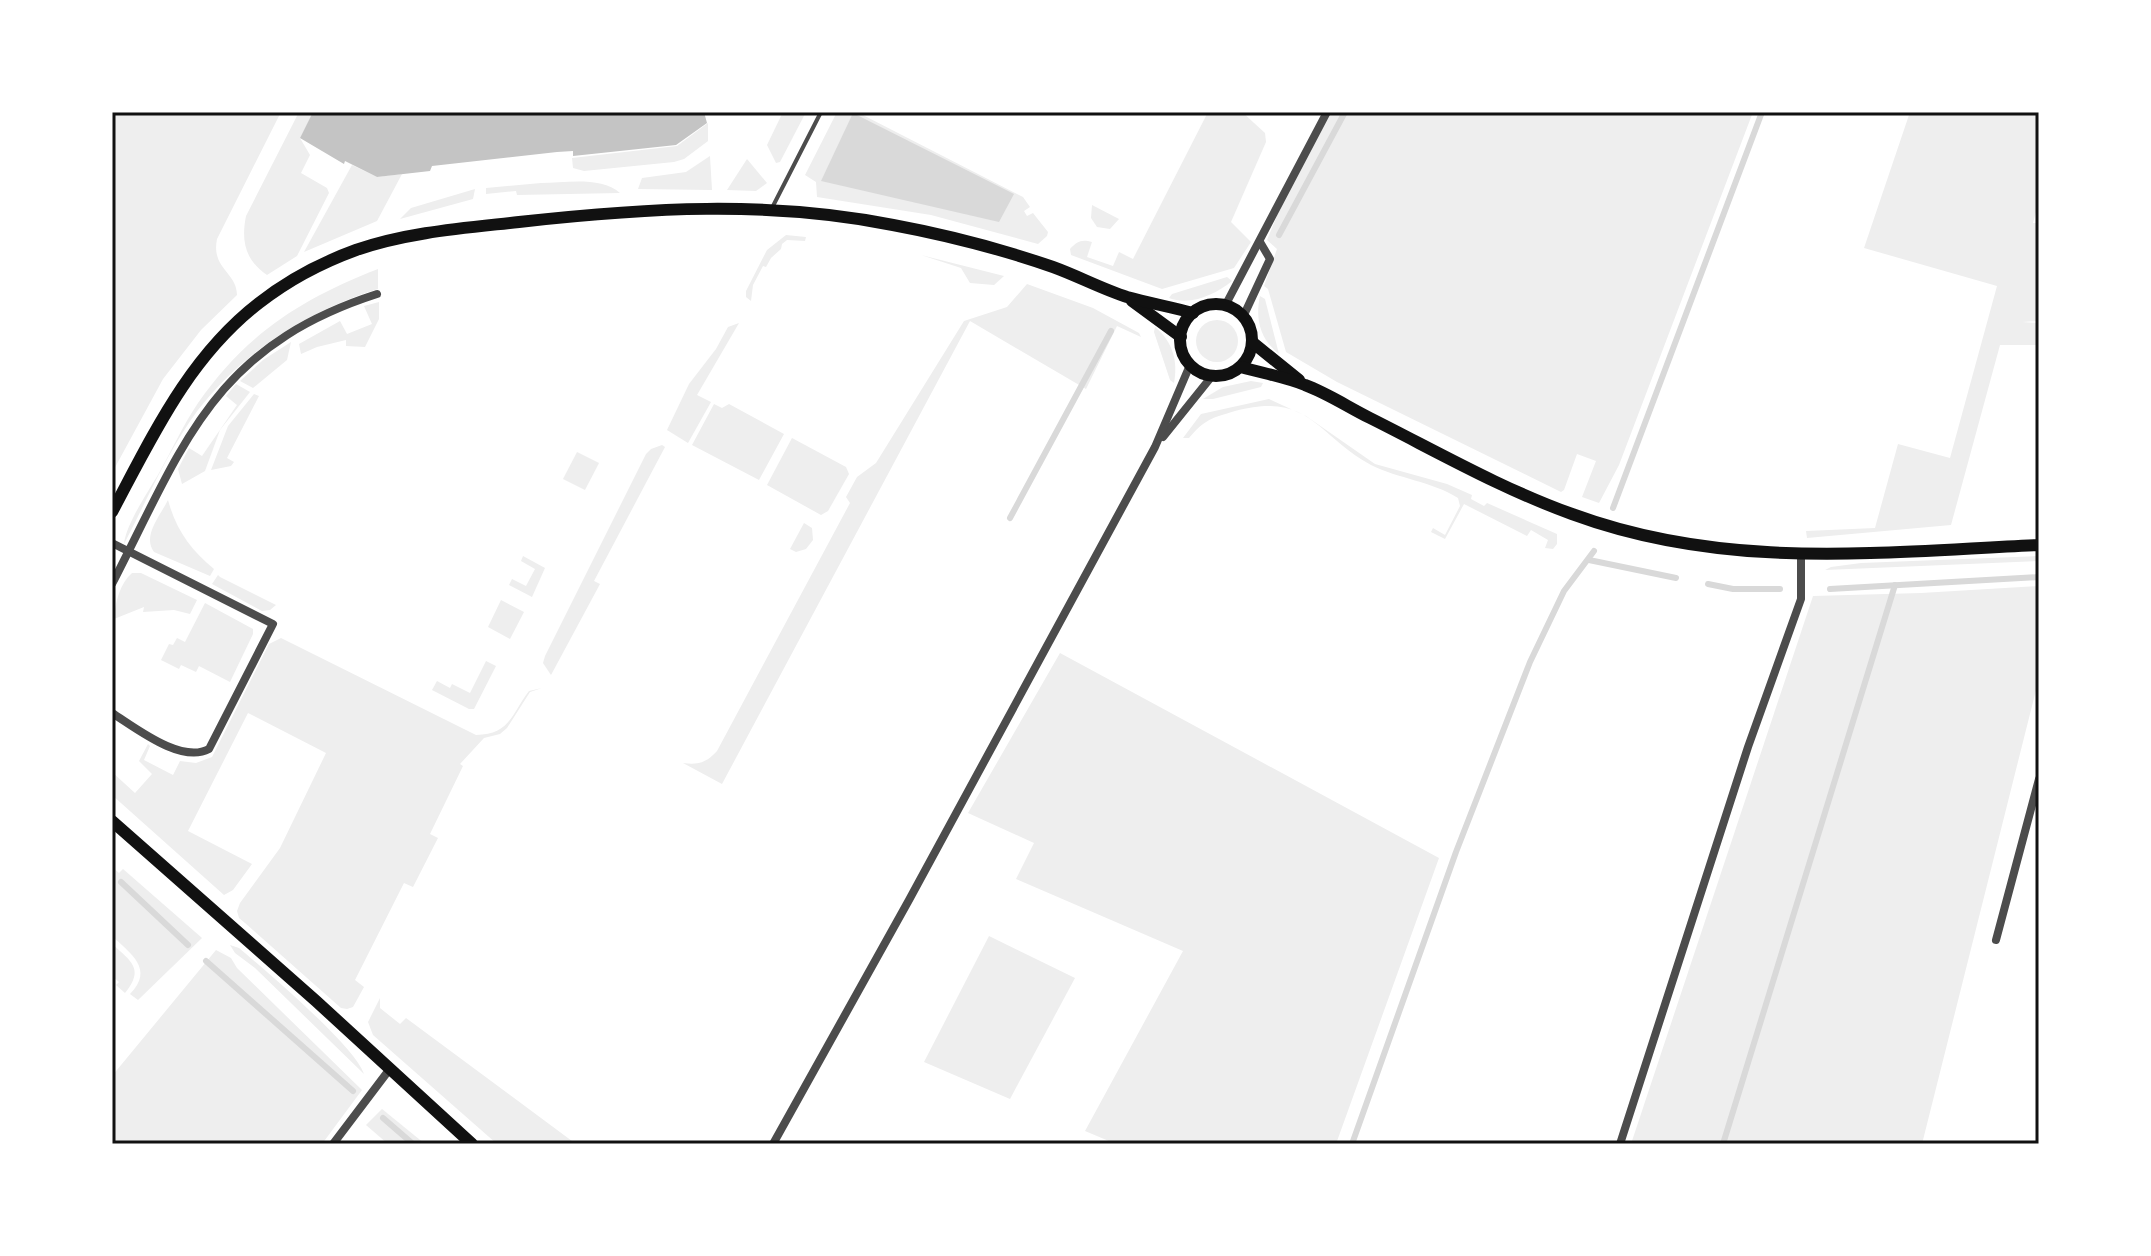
<svg xmlns="http://www.w3.org/2000/svg" width="2151" height="1256" font-family="'Space Grotesk',sans-serif">
<style>
.green{fill:#eee}
.water{fill:#d9d9d9}
.lines{fill:none;stroke-linecap:round;stroke-linejoin:round}
.stream{stroke:#d9d9d9;stroke-width:6}
.building{fill:#c4c4c4}
.service{stroke:#4c4c4c;stroke-width:4}
.minor{stroke:#4c4c4c;stroke-width:8}
.secondary{stroke:#111;stroke-width:12}
.neatline{fill:none;stroke:#111;stroke-width:3}
</style>
<rect width="100%" height="100%" fill="#fff"/>
<g class="green">
<path d="M112,112H281L217,239C211,269 237,272 237,295L201,330L163,379L112,473Z"/>
<path d="M299,112L313,113L300,138L310,155L301,173L327,188L329,193L297,256L267,275C245,260 241,241 246,216Z"/>
<polygon points="783,112 806,112 780,162 776,163 767,145"/>
<polygon points="837,112 857,112 1023,197 1030,207 1024,211 1027,216 1033,213 1048,232 1047,236 1038,244 931,215 817,197 816,182 805,175"/>
<path d="M1208,112H1242L1265,133L1266,142L1231,222L1251,242L1234,268L1162,289L1071,255L1070,249C1077,241 1082,239 1092,242L1087,257L1113,266L1119,252L1133,259Z"/>
<polygon points="1329,112 1753,112 1619,465 1599,503 1582,497 1596,461 1577,454 1564,490 1561,492 1337,382 1286,352 1268,289 1264,286 1277,249 1267,240 1287,191"/>
<polygon points="1910,112 2039,112 2039,201 2033,223 2039,223 2039,321 2022,322 2039,323 2039,345 2000,345 1951,525 1807,538 1806,531 1875,528 1898,444 1950,458 1997,286 1864,248"/>
<polygon points="708,123 708,141 684,159 674,162 584,171 573,168 572,158 677,146"/>
<polygon points="710,156 712,190 638,189 642,178 686,172"/>
<polygon points="747,159 767,183 756,191 727,190"/>
<polygon points="352,165 377,177 402,174 377,221 304,252"/>
<path d="M541,183C565,183 601,176 620,193L517,195L516,191L486,194V188Z"/>
<polygon points="475,189 473,199 400,219 411,208"/>
<polygon points="1092,205 1119,219 1110,229 1097,227 1091,218"/>
<polygon points="786,235 806,237 805,241 787,240 782,244 781,249 771,258 766,267 763,266 753,285 751,301 746,297 746,291 767,250"/>
<polygon points="921,255 1004,276 994,285 970,283 961,268"/>
<path d="M378,269V289C307,311 244,351 198,410C168,450 147,500 124,544C126,524 148,492 159,473C172,450 183,425 198,403C246,334 301,299 378,269Z"/>
<path d="M1227,277L1232,281C1215,295 1190,306 1169,298L1172,294Z"/>
<path d="M1027,284L1093,308L1139,333L1141,337L1117,326L1086,389L970,321L722,784L683,763C698,765 706,763 717,751L850,503L846,497L857,477L876,463L964,321L1007,307Z"/>
<path d="M1260,296L1265,299L1279,354C1260,339 1255,319 1260,296Z"/>
<polygon points="379,302 379,319 365,347 346,346 346,340 317,347 301,354 299,344 340,321 347,334 372,324 364,306"/>
<circle cx="1217" cy="341" r="21"/>
<polygon points="739,323 697,395 711,402 688,443 667,430 689,384 716,349 728,327"/>
<path d="M1155,327C1173,342 1178,361 1174,383L1170,380L1154,332Z"/>
<polygon points="291,342 287,360 253,388 240,381 263,360"/>
<polygon points="1251,381 1263,383 1261,387 1213,399 1203,399 1223,387"/>
<polygon points="236,384 250,392 220,430 205,471 182,484 178,469 189,448 202,456 237,405 226,396"/>
<polygon points="254,394 259,396 227,458 234,462 231,466 211,470 228,426"/>
<path d="M1269,399L1306,416L1375,464L1447,484L1472,495L1471,499L1484,506L1487,503L1557,534V544L1553,549L1545,548L1548,540L1531,530L1527,536L1464,504L1445,539L1431,532L1433,528L1445,535L1460,506L1458,498C1431,481 1399,479 1371,465C1316,435 1310,391 1235,411C1212,418 1205,419 1189,438H1183L1201,414Z"/>
<polygon points="714,404 722,408 729,404 784,434 759,480 692,445"/>
<polygon points="792,438 846,467 849,474 828,511 821,515 767,485"/>
<polygon points="662,445 665,447 594,581 600,584 551,675 543,663 545,656 646,454 651,449"/>
<polygon points="577,452 599,463 585,490 563,479"/>
<path d="M168,500C176,530 191,550 214,569L210,576L154,552C142,536 160,516 168,500Z"/>
<polygon points="804,523 812,528 813,540 806,549 796,552 790,549"/>
<polygon points="523,556 545,568 532,597 509,585 512,579 526,586 535,569 521,561"/>
<polygon points="2039,556 2039,561 1825,570 1831,567 1861,563"/>
<path d="M132,573H141L197,600L190,614L174,610L143,612L144,607L114,619C115,603 120,583 132,573Z"/>
<polygon points="218,575 220,577 276,605 270,610 262,611 212,584"/>
<polygon points="2039,586 2039,678 1922,1144 1631,1144 1813,596 1921,593"/>
<polygon points="501,600 524,612 510,639 488,627"/>
<polygon points="205,603 253,629 253,634 230,682 199,666 196,672 181,665 179,669 161,660 169,644 173,645 177,638 185,642"/>
<path d="M281,638L476,735C510,735 512,713 529,691L542,688L530,692L507,728L500,734L484,738L460,764L463,766L430,834L438,838L413,887L404,883L355,980L364,987L353,1007L347,1009L341,1008L245,923L239,918L237,911L240,903L280,848L326,753L248,713L188,831L252,864L233,890L224,895L112,795V772L135,793L152,774L139,761L148,744L150,746L144,760L173,775L180,761L196,763L212,757L269,644Z"/>
<polygon points="1060,653 1439,858 1336,1144 1116,1144 1085,1131 1183,951 1016,879 1034,843 968,813"/>
<polygon points="486,661 496,666 474,709 469,709 432,690 437,681 450,688 452,684 470,693"/>
<path d="M112,867L119,873L123,869L202,938L138,1000L130,994C155,969 130,953 112,936Z"/>
<polygon points="989,936 1075,978 1010,1099 924,1062"/>
<path d="M112,944C131,961 145,969 125,993L116,985L119,982L112,976Z"/>
<path d="M230,945L239,948C265,970 355,1046 364,1074L255,968L235,953Z"/>
<polygon points="216,950 231,958 237,968 362,1090 322,1144 112,1144 112,1076"/>
<polygon points="380,998 380,1008 400,1024 406,1018 576,1144 497,1144 373,1035 368,1022"/>
<polygon points="382,1109 425,1144 388,1144 366,1125"/>
</g>
<polygon class="water" points="853,113 1014,194 999,222 821,181"/>
<g class="lines">
<g class="stream">
<polyline points="1279,235 1345,112"/>
<polyline points="1613,508 1762,112"/>
<polyline points="1010,518 1111,331"/>
<polyline points="1589,560 1676,578"/>
<polyline points="1708,584 1733,589 1780,589"/>
<polyline points="1830,589 2039,577"/>
<polyline points="121,882 188,945"/>
<polyline points="206,961 353,1091"/>
<polyline points="383,1118 413,1144"/>
<polyline points="1352,1144 1456,852 1530,662 1564,591 1594,551"/>
<polyline points="1723,1144 1895,585"/>
</g>
</g>
<polygon class="building" points="313,112 704,112 707,123 676,145 573,156 573,151 557,152 432,166 430,171 377,177 345,161 344,164 300,138"/>
<g class="lines">
<polyline class="service" points="773,206 821,112"/>
<g class="minor">
<polyline points="1225,306 1327,112"/>
<polyline points="1243,317 1270,259 1260,242"/>
<polyline points="1163,437 1212,376"/>
<path d="M112,543L273,624L209,749C181,764 136,728 112,713"/>
<path d="M112,584C184,444 213,347 377,294"/>
<polyline points="1996,940 2039,779"/>
<polyline points="333,1144 389,1070"/>
<polyline points="773,1144 909,900 1155,447 1190,365"/>
<polyline points="1620,1144 1748,747 1801,599 1801,555"/>
</g>
<g class="secondary">
<polyline points="1132,301 1181,337"/>
<circle cx="1216" cy="340" r="36"/>
<polyline points="1252,342 1299,380"/>
<path d="M1241,367C1262,373 1285,377 1305,385C1327,393 1348,407 1370,418C1436,451 1502,489 1572,514C1727,571 1878,552 2039,545"/>
<path d="M112,512C153,435 189,357 259,303C287,281 323,262 356,250C408,232 465,228 519,222C645,208 768,200 893,225C947,235 1001,249 1053,267C1078,276 1102,289 1127,297C1149,303 1171,307 1193,313"/>
<polyline points="112,821 316,1001 472,1144"/>
</g>
</g>
<rect width="2151" height="1256" fill="none" stroke="#ffffff" stroke-width="228"/>
<rect x="114" y="114" width="1923" height="1028" class="neatline"/>
</svg>
